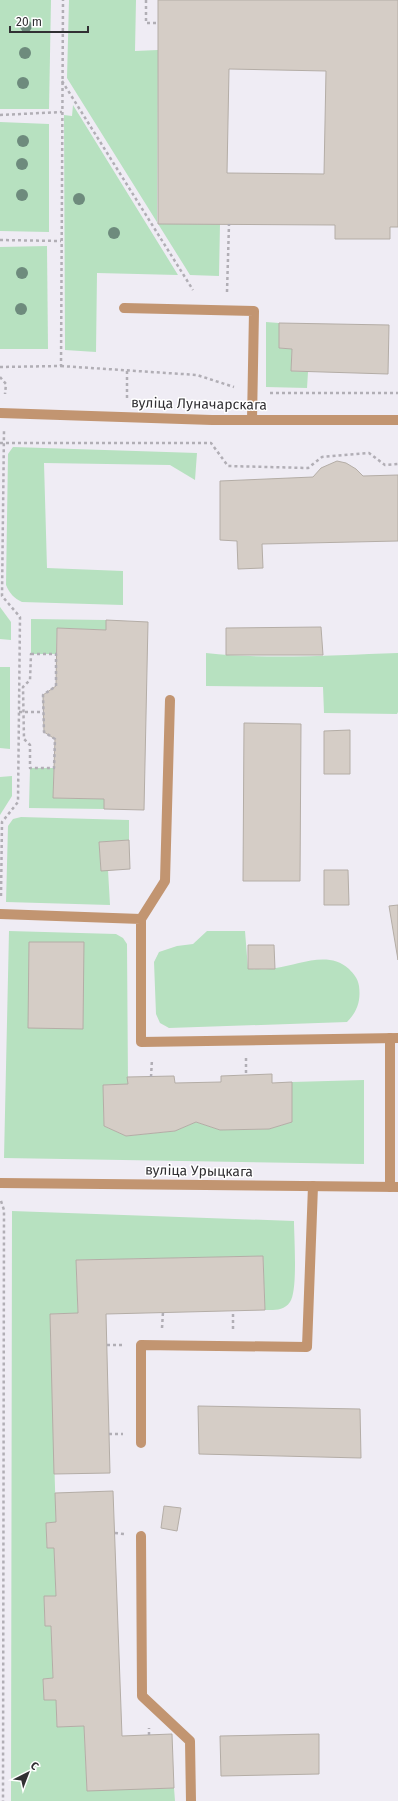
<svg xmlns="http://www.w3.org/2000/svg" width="398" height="1801" font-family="'Fira Sans',sans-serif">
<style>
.green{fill:#b7e1c0}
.building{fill:#d5cdc6;stroke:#b4ada6;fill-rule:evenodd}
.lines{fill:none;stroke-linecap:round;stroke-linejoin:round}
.path{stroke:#b1aeb5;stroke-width:2.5;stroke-dasharray:3 3;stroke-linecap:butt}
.minor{stroke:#c29571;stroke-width:10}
.tree{fill:#6e8b7d}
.labels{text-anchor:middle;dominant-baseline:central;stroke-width:3;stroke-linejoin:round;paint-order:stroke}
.street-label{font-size:14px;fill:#313033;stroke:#fff}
</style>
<rect width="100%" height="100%" fill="#efecf4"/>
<g class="green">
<polygon points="0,0 51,0 49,109 0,109"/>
<polygon points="69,0 136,0 135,51 158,50 157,223 220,224 219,276 190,275 67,78"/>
<polygon points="73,105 178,275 97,273 96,352 65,350 64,115 72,116"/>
<polygon points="0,122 49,124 49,232 0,231"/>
<polygon points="47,246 48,349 0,349 0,247"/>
<polygon points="266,322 279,323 279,348 292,349 291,371 308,372 307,388 266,387"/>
<path d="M13,447L197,453L195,480L170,465L44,463L47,568L123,571V605L22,602C14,598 10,594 6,585L8,454Z"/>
<polygon points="0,607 11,622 11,640 0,639"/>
<polygon points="31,619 106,620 106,630 57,628 56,654 31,654"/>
<path d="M206,653C268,660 336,655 398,653V712L397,714L324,713L323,687L206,686Z"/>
<polygon points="0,667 10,667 10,749 0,748"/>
<polygon points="30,768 54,768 53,798 104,799 104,809 29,808"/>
<polygon points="12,776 12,796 0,815 0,777"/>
<polygon points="21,817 129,820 129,840 99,842 101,870 108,870 110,905 6,902 8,826 13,819"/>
<polygon points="9,931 116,934 123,938 127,944 128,1084 103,1085 104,1126 126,1136 175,1131 196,1122 220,1130 269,1129 292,1122 292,1082 364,1080 364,1164 4,1158"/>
<path d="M207,931H245L248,969C257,969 267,970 276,968C299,965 328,950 349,969C354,974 358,979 359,986C361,1001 357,1012 347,1022L169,1028L160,1023L156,1014L154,962L159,952L177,946L193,944Z"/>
<path d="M12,1211L294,1221C294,1237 298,1291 290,1302C284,1311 274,1310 265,1310L263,1256L76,1260L78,1313L50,1314L56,1522L46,1523L47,1548H54L56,1596L44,1597L45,1626H51L53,1678L43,1679L44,1700H56L57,1727L84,1726L87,1790L174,1788L175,1801H11Z"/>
</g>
<g class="building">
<path d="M158,0H398V227H390V239H335V225L158,224ZM229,69L326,71L324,174L227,173Z"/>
<polygon points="279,323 389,325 388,374 291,371 292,349 279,348"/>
<polygon points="337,461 346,463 356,469 363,476 398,475 398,541 262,544 263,568 238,569 237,541 220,540 220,481 313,477 321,468"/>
<polygon points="106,620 148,622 144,810 104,809 104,799 53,798 55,739 44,732 43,695 56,686 57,628 106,630"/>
<polygon points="321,627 323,655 226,655 226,628"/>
<polygon points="244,723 301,724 300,881 243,881"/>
<polygon points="350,730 350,774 324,774 324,731"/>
<polygon points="129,840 130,869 101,871 99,842"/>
<polygon points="324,870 348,870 349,905 324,905"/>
<polygon points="398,905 398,960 389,906"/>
<polygon points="29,942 84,942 83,1029 28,1028"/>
<polygon points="248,945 274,945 275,969 248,969"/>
<polygon points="272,1074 272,1083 292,1082 292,1122 269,1129 220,1130 196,1122 175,1131 126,1136 104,1126 103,1085 128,1084 127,1077 174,1076 175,1083 221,1082 221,1076"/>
<polygon points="263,1256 265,1310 106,1314 110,1473 54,1474 50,1314 78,1313 76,1260"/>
<polygon points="198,1406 360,1409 361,1458 199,1454"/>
<polygon points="113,1491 122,1736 172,1734 174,1788 87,1791 84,1726 57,1727 56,1700 44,1700 43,1679 53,1678 51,1626 45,1626 44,1596 56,1596 54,1548 47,1548 46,1523 56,1522 55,1493"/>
<polygon points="164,1506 181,1508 177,1531 161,1528"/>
<polygon points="319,1734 319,1774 221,1776 220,1736"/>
</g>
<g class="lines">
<g class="path">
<polyline points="146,0 146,23 158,23"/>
<polyline points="62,81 193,290"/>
<polyline points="0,115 62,112"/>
<polyline points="0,240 61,241"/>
<polyline points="227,292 229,224"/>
<polyline points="61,366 197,375 234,387"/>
<polyline points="0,367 61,366 63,0"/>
<polyline points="127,371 127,399"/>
<polyline points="0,377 6,384 5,394"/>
<polyline points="270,393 398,393"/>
<polyline points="0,443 211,443 228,466 308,468 322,457 369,453 385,465 398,464"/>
<polygon points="31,654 56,654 56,686 43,695 44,732 55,739 54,768 30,768 30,745 24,739 23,687 30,680"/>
<polyline points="19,712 44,712"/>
<polyline points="1,896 2,822 18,802 20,617 2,596 4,431"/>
<polyline points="246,1058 246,1075"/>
<polyline points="151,1077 152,1059"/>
<polyline points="1,1201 4,1210 3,1801"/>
<polyline points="162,1328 163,1312"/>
<polyline points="233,1329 233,1311"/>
<polyline points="107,1345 123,1345"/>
<polyline points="109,1434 123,1434"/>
<polyline points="115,1533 124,1534"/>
<polyline points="149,1735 149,1728"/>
</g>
<g class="minor">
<polyline points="124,308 254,311 252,420"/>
<polyline points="0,413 212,420 398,420"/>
<polyline points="0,914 141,919 141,1042 398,1038"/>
<polyline points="141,919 165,881 170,700"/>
<polyline points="390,1038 390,1187"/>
<polyline points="0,1183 398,1187"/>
<polyline points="141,1443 141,1345 307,1347 313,1186"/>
<polyline points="141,1536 142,1696 190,1741 191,1801"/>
</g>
</g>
<g class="tree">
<circle cx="26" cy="26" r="6"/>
<circle cx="25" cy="53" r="6"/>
<circle cx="23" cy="83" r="6"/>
<circle cx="23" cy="141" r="6"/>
<circle cx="22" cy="164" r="6"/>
<circle cx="22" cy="195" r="6"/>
<circle cx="79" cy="199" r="6"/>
<circle cx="114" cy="233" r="6"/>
<circle cx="22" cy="273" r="6"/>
<circle cx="21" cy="309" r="6"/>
</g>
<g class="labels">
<g class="street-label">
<text transform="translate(199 404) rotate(1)">вуліца Луначарскага</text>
<text transform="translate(199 1171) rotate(1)">вуліца Урыцкага</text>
</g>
</g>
<g transform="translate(28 1773) rotate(42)" stroke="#ffffff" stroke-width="3" paint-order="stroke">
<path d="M0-3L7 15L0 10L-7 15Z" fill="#313033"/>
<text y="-6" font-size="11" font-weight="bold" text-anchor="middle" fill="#313033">С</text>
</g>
<path d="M10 26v6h78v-6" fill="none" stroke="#313033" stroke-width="2"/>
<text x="16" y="26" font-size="12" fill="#313033" stroke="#ffffff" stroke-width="3" paint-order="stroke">20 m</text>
</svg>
